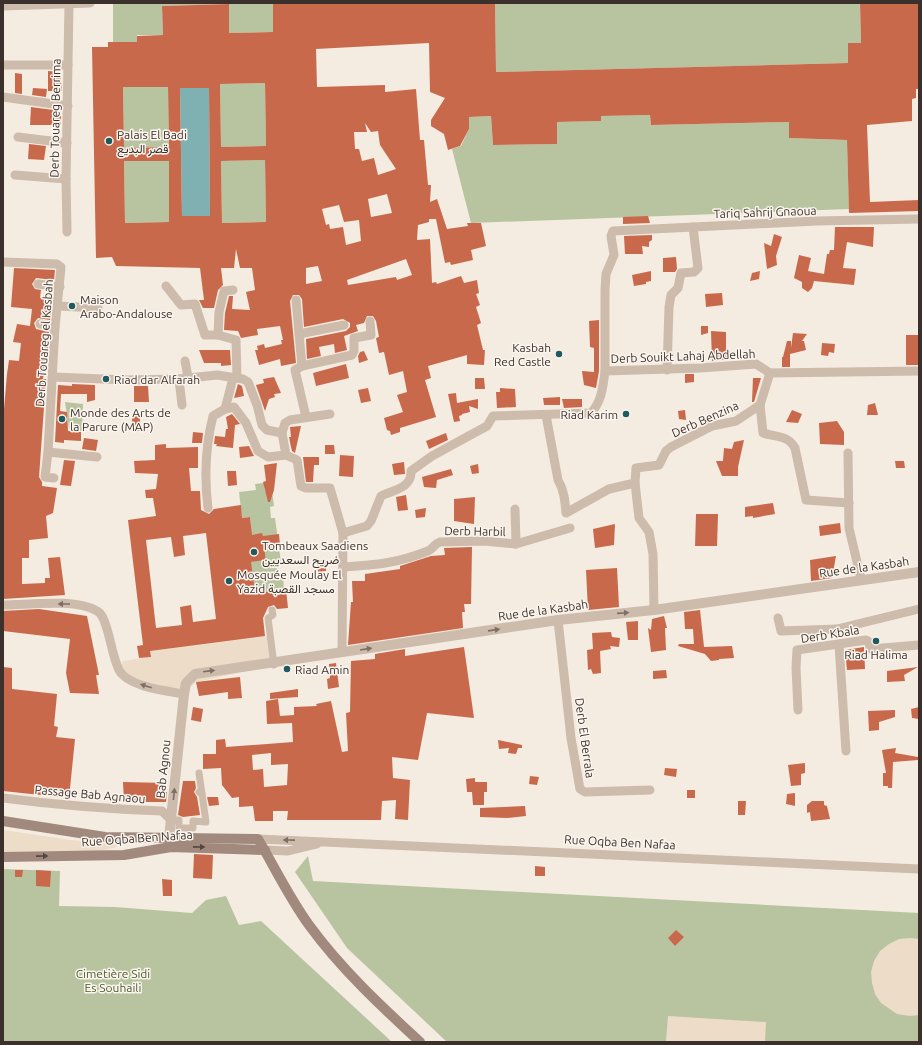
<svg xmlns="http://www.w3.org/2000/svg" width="922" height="1045" font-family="Ubuntu,Vazirmatn,sans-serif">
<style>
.green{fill:#b8c4a0}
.plaza{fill:#ecdcc8}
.water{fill:#7fb0b2}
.building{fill:#c8694b;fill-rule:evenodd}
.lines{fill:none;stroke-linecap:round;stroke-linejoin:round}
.pedestrian{stroke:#cdbbac;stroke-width:7}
.minor{stroke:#cdbbac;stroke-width:9}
.tertiary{stroke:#cdbbac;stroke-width:10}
.secondary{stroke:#a18a7d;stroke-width:10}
.oneway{fill:#7d6f65}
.oneway2{fill:#544640}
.poi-dot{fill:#1f5a5e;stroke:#fbf5ee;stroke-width:1.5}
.labels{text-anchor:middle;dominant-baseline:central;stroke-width:3;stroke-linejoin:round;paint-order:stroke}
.street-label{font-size:12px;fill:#3b302b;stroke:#fbf5ee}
.poi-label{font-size:12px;fill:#3b302b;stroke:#fbf5ee;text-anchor:start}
.park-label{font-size:12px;fill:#4a5a2e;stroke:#fbf5ee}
</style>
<rect width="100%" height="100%" fill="#f4ebe1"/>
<g class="green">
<polygon points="113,3 273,3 273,32 229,33 229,4 162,6 163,35 137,35 137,42 113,42"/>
<polygon points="495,3 860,3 861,43 848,44 848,63 496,72"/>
<polygon points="265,83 266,146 221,147 220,84"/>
<polygon points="123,87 168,87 169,147 124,148"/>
<polygon points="650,115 651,125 789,122 789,138 847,140 849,209 471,223 452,149 461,146 469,129 469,117 491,116 493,145 557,144 557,122 600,121 601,116"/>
<polygon points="265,160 266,222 222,223 221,161"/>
<polygon points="124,161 169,161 169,222 125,223"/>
<polygon points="65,402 83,404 82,431 69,429"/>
<polygon points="264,483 265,491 272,491 274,506 270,507 271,518 275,518 281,562 277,563 278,577 283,577 284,589 252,593 248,562 266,560 262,534 245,536 251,525 250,517 242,518 239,492 256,490 255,484"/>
<polygon points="308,856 313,881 919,913 919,1042 447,1042 347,948 295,872"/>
<polygon points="3,869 60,871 59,906 115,907 192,913 206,900 226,896 239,925 261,921 392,1042 3,1042"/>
</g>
<g class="plaza">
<polygon points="269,636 274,665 196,682 184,692 144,684 120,669 123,661 150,657 150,651"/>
<polygon points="3,830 70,840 115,844 117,847 100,851 3,853"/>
<polygon points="910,938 919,939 919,1015 910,1016 897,1014 881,1003 875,994 872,983 871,972 874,961 880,951 889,944 899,939"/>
<polygon points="668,1016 766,1022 765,1042 666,1042"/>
</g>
<polygon class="water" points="180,88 209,88 210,216 182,216"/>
<g class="building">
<path d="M273,3H495L496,72L848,63V43H861L860,3H919V89H916V98L912,99V121L867,125L870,202L919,200V211L849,213L847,140L789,138V122L651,125L650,115L601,116V121L557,122V144L493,145L491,116L469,117V129L460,146L448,150L444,134L431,126V120L445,98L430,92L429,43L316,49L317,87L385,85V92L416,89L420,140H424L428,185H431L430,202L437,199L447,229L468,226L467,223H481L486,246L471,250L473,260L451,265L450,262L445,263L436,219H429V222L418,225L417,240L430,239L432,283L436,282L437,284L461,276L464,283L477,280L479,293L476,294L480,305L476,307L481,323L477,325L483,350H485L484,365L467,364V355L428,366L431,378L425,380L436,417L400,428V432L391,435L390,431L387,430L384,418L403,412L397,395L407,392L403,371L389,375L384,352L379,353L376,338L379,337L376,321L373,316H367L364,323L356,325L358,331L344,336L347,350L335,353L334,344L319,347L321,356L307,359L306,339L346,331L350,327V323L343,319L304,327L302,299L299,295H293L290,301L296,363L281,366L280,359L259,365L255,350H258L257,346L264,344L265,348L282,344L281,340H283L280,326L257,329L258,335L241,338L238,331L224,330L225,313L229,296H233L232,309L250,310L246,292L255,290L252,268H240L236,249L234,268H221L223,285L218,290L214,308H203L199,300H204L200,268L116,266L112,257L96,258L92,47H108V42H137V36L163,35L162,6L229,4V33L273,32ZM265,83L266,146L221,147L220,84ZM123,87H168L169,147L124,148ZM180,88H209L210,216H182ZM365,123L371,132L378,131L380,145L396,169L378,175L374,158L362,161L359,149H355L354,132H367ZM265,160L266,222L222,223L221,161ZM124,161H169V222L125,223ZM387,194L392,213L371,217L368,199ZM339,205L344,222L359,220L361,241L346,245L343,227L330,229L329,224L326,225L322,209ZM406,259L412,275L397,280L396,277L348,285L347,280ZM318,266L322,281L306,284V268Z"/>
<polygon points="48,71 60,72 62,91 48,91"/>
<polygon points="15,73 22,74 22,94 15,93"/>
<polygon points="33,88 47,89 46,97 32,95"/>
<polygon points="31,107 61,111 61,125 30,125"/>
<polygon points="29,144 46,146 44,160 28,159"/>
<polygon points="648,216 650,223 623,224 623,217"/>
<polygon points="835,227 874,227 873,247 847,242 843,268 856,269 854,285 814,281 812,288 808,292 802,288 802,282 794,278 799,255 811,258 808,271 824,274 827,254 829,254 830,250 834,250"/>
<polygon points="774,234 782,237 776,256 777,265 767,269 764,243 771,246"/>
<polygon points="652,235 652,240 649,242 649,247 642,246 643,254 625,254 624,236"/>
<polygon points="676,257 677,269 675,272 663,272 663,258"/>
<polygon points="14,268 55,270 54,280 36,278 32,284 35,289 41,290 40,298 52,300 50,320 38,318 34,323 36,329 49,332 47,361 45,361 43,379 46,379 39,477 42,482 42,486 57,488 53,513 46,516 48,538 29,540 29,558 22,558 22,584 45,583 45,578 50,578 48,558 60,557 65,595 3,599 3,421 7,374 9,360 19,361 21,343 13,342 17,324 30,326 32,309 11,307"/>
<polygon points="651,271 651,281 646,282 646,284 634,286 632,275"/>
<polygon points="760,271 759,279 750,281 752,273"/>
<polygon points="722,293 723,305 706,307 705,294"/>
<polygon points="599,320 599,371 596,388 584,385 582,371 594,372 594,348 590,347 589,321"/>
<polygon points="701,326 708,326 708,333 701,335"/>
<polygon points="711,331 726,332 726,351 730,351 729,359 712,361"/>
<polygon points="793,333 807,334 802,341 804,341 806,350 790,354 790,367 782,367 782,357 783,357 787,341 791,341 791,348"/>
<rect x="906" y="335" width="13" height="30"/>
<polygon points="822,343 835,344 834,353 829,352 828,356 821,355"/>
<polygon points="199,350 230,350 231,365 221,366 221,363 204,363"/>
<polygon points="364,351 368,360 359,363 358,356 360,352"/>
<polygon points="346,364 349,378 316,386 313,373"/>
<polygon points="685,374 694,374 694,382 685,383"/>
<polygon points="274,377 281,393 274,394 275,397 269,399 265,411 256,385 264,383 263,379"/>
<polygon points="475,378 484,378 485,389 475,389"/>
<polygon points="753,378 761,378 754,402 752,402"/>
<polygon points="72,384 95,385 95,400 87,402 87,394 61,394 60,411 67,412 68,431 81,432 81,441 64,440 64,443 55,442 58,385 72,386"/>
<polygon points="238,384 242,386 244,396 234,398"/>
<polygon points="134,386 148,386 149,402 134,402"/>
<polygon points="368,388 371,401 361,403 358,390"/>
<polygon points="500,388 515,389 516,407 497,408 496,392 500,392"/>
<polygon points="456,393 457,403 478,399 478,409 469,406 470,412 462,414 462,415 459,416 460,421 454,422 448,394"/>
<polygon points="560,397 560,405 544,405 543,398"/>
<polygon points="562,399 582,399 582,407 564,408"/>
<polygon points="875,403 878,415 867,415 868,405"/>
<polygon points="685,410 686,420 679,419 678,411"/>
<polygon points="792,410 802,414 798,423 786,422"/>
<polygon points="232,414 240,424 235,425 233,448 216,446 217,444 214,444 215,436 225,437 226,429 228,429 226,417"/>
<rect x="132" y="415" width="8" height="16"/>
<polygon points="837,421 844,432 844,445 820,444 819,423"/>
<polygon points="301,426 295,453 292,451 291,447 289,437 291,437 290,427"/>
<polygon points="193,432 203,433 202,443 192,443"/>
<polygon points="446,433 448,440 429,449 426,441"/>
<polygon points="84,438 98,440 96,451 82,449"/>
<polygon points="744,440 738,467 738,476 722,476 716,461 723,461 724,448 732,449 734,442"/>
<path d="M166,444V448L198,447V468H189L191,491H200L201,510L209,514L214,509L241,505L242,518L250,517L252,535L262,533L263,536L279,534L280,545L264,547L266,560L251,562L255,593L286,589L288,608L277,609L274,605L268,607L263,618L265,636L150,651L151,657L139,658L137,646L143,645L128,520L156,516L153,498H146L145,490L156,489L158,474L135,473L134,461L155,460V445ZM206,533L216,619L193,622L191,605L180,607L182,625L156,628L146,540L171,537L174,557L185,555L183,536Z"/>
<polygon points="325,445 334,445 335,454 325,454"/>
<polygon points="249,446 254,456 240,458 239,447"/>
<polygon points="340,455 354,456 353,477 339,476"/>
<polygon points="303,457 319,457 319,465 314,465 313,482 306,482"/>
<polygon points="64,460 75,461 71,486 60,485"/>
<polygon points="895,461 904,461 905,468 896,468"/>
<polygon points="404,462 405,474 394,475 392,464"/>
<polygon points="277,463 274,490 270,502 268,502 263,482 266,481 264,465"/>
<polygon points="478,464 479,473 472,474 470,466"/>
<polygon points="451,469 453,475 437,480 436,488 424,487 422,477"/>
<polygon points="227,471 236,471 237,485 228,486"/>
<polygon points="406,495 408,510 398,511 396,497"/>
<polygon points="475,497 474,524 454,521 454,499"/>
<polygon points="773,503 775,514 753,518 753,516 745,517 745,507"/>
<polygon points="426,508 425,517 416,518 415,510"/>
<polygon points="696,514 718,514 717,546 695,546"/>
<polygon points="840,523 841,533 820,536 819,526"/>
<polygon points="615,524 614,545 595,548 593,529"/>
<polygon points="472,547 471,604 464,604 465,612 462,612 463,628 348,645 351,602 353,602 352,581 365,581 365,574 400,569 400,566 431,556 445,555 444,548"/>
<polygon points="836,556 832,578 811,581 810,560"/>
<polygon points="317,560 326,560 326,571 318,572"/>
<polygon points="617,568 619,607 588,610 586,570"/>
<polygon points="39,609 87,616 99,675 96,675 99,694 70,693 66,673 70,639 3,631 3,611"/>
<polygon points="700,610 704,647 732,646 734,658 719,659 719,660 711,661 705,654 678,646 679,644 694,644 693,629 685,629 684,612"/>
<polygon points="664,616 667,628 665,628 666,650 651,652 648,628 651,630 652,619"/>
<polygon points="638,621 638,640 628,640 626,622"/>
<polygon points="611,632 612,637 620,638 619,647 610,646 611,649 600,651 601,673 593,674 591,669 588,670 587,650 593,649 592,633"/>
<path d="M464,647L474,718L427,713L418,760L392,757L393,778L410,780L408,820L395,819L396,800L382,801L381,820H287L288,811H273V821H255L253,806L239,807V797L232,798L222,785L221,768L203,769V754H216V740L225,739L226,747L293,742L292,723L267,724L266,701L278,699L280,716L294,715V707L317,706L316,704L331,701L342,752L348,751L346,713L350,712L351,661L375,659V654L405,649V656ZM271,753V765L288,764L287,785L264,787L263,769L253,770L252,755Z"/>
<polygon points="864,647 865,669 847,670 845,650"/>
<polygon points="336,663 339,687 328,689 327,679 330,678 329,664"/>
<polygon points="305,665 305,673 298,674 296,666"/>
<polygon points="3,667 12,668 12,689 57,694 54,726 58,727 56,737 75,739 69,798 3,791"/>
<polygon points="918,667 904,675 905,681 887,682 887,671"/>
<polygon points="666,670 667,678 653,679 653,671"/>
<polygon points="240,677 242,698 228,699 228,692 199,696 196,682"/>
<polygon points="298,689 298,697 270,699 270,693"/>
<polygon points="193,707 203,709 201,722 191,720"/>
<polygon points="919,707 919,719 912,718 911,709"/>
<polygon points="895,710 895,717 879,722 879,730 869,731 868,711"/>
<polygon points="498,740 522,745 522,748 518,748 516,754 508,753 509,748 499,749"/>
<polygon points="896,748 895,753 918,757 918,760 893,762 892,788 888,788 888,786 883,786 883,773 886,773 882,750"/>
<polygon points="805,763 805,773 801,774 801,785 791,786 788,765"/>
<polygon points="665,768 677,769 676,777 664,775"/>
<polygon points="530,776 539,777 537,785 529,784"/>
<polygon points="475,778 475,782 487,782 487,792 484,792 484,805 473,805 472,792 467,792 466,779"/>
<polygon points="183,781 195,781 196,788 194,792 197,797 200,815 183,817 178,815"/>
<polygon points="123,782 166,783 164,792 167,792 166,802 124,802"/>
<rect x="687" y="790" width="8" height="8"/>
<polygon points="795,793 795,806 786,804 787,794"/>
<polygon points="207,797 218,797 219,805 209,806"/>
<polygon points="738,801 746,801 745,815 738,815"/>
<polygon points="812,801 824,801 824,805 827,806 830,819 811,821 810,812 807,813 807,805"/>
<polygon points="525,806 526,816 507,818 480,817 480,808"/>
<polygon points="194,854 213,855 212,879 193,878"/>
<polygon points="535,866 545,867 545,876 535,876"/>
<polygon points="15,870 23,870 22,877 15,877"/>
<polygon points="36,870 51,871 50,887 36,886"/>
<polygon points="162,879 172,880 172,896 163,896"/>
<polygon points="676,930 684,937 675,946 668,938"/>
</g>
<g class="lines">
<g class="pedestrian">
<polyline points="272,610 273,615 268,618 274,665"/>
<polyline points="199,773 202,794"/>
<polyline points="171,820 179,820 179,828 193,828 193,821 206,822 202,794 199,792"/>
</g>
<g class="minor">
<polyline points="3,6 90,3"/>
<polyline points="3,65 68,65"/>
<polyline points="3,97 68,106"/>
<polyline points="18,137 67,143"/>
<polyline points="15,175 66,179"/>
<polyline points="67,232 66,179 69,4"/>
<polyline points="3,262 57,264 61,267 55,327 48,452 97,457"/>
<polyline points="38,284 60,287"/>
<polyline points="166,286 181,305 195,304 205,335 218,335 236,340 237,378"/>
<polyline points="296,300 302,366"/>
<polyline points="58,306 98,308"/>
<polyline points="40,324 55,327"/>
<polyline points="299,334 344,325"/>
<polyline points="218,335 219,312 224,291 233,290"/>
<polyline points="185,361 188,377"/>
<polyline points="667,370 669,307 671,295 678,288 681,273 694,272 698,268 693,227"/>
<polyline points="605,371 605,290 606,274 614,255 611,236 613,231 816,221 919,219"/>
<polyline points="770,373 919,371"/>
<polyline points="53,377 128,380 179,379 217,375 243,379 248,382 257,405 262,425 267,430 282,433 286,455 297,460 301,486 306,488 330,488 343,533 342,652"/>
<polyline points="179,379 182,405"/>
<path d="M760,405L763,433C775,437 788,435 795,448L806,500L849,503"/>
<polyline points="225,409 233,378"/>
<path d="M546,415L558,480C564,490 565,501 566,513L609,489L635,483"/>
<polyline points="306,417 295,370 302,366 352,355 354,351 354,338 371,335 370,321"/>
<polyline points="282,433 285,423 290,420 330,414"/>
<polyline points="48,452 45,477 54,478"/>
<polyline points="848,453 849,528 861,579"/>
<path d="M208,508C204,476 205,448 213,416L225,409L234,407L246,423L258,451L268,457L286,455"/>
<polyline points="515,509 516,544 570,528"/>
<path d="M343,533L367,526L371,521L381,496C394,490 412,488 411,471L432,456L487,426L493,416L591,413C602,401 603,386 605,371L700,368L756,364L770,373"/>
<path d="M344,567C376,565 398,563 428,551C433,549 434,544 440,542L484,541L516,544"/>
<path d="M3,605C29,605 75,598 97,611C103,614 105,623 107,629C111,642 113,657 119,670C128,687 167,691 184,694"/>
<polyline points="654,610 653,554 649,532 639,518 635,483 636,468 659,465 666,451 671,447 712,426 736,421 760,405 770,373"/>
<polyline points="778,618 781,631 837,629 919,609"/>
<polyline points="558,620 571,738 580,789 585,792 650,790"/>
<polyline points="839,645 846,751"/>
<polyline points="798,710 796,668 797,650 866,640 868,641 871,649 919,645"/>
<path d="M3,798C57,805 107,809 162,811L171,820"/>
<polyline points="258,839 919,869"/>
<polyline points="265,850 288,851 317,844"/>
</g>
<polyline class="tertiary" points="171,847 169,838 184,694 186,683 195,674 558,620 654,610 919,572"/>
<g class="secondary">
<path d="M3,821L105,837L258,839C275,868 290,899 309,925C341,969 381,1006 420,1042"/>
<polyline points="3,857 124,855 171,847 265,850"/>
</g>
</g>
<defs><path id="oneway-solid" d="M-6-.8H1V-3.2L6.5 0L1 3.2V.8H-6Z"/></defs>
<g class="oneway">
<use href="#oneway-solid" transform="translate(64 604) rotate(180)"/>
<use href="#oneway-solid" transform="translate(623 613) rotate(-4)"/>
<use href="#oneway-solid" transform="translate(494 630) rotate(-8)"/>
<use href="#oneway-solid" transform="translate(366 649) rotate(-9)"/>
<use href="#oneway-solid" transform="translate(209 671) rotate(-7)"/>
<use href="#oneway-solid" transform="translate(146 686) rotate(-163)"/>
<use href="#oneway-solid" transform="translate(174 794) rotate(-84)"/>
<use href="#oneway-solid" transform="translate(289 840) rotate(-179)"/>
</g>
<g class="oneway2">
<use href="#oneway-solid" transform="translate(199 847) rotate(1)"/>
<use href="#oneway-solid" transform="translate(42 856) rotate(-1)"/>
</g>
<g class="poi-dot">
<circle cx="109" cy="141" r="4"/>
<circle cx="72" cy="306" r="4"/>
<circle cx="559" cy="354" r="4"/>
<circle cx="106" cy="379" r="4"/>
<circle cx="626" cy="414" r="4"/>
<circle cx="62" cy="419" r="4"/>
<circle cx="254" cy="552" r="4"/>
<circle cx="229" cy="581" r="4"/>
<circle cx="876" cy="641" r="4"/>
<circle cx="287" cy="669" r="4"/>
</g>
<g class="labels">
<g class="street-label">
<text transform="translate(55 118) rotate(-89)">Derb Touareg Berrima</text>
<text transform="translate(765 212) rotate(-2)">Tariq Sahrij Gnaoua</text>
<text transform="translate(44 343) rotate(-86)">Derb Touareg el Kasbah</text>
<text transform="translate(683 356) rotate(-2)">Derb Souikt Lahaj Abdellah</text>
<text transform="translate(705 419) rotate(-24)">Derb Benzina</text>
<text transform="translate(475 531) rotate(1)">Derb Harbil</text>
<text transform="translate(864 567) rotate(-8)">Rue de la Kasbah</text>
<text transform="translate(543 610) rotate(-8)">Rue de la Kasbah</text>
<text transform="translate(830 634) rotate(-9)">Derb Kbala</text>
<text transform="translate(585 738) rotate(82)">Derb El Berrala</text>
<text transform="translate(163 769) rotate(-84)">Bab Agnou</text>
<text transform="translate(90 794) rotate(5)">Passage Bab Agnaou</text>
<text transform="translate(137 838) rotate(-4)">Rue Oqba Ben Nafaa</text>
<text transform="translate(620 842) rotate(3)">Rue Oqba Ben Nafaa</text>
</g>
<g class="poi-label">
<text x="117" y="134">Palais El Badi<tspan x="117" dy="14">قصر البديع</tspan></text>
<text x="80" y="299">Maison<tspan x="80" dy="14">Arabo-Andalouse</tspan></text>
<text x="551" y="347" text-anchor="end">Kasbah<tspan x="551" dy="14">Red Castle</tspan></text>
<text x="114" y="379">Riad dar Alfarah</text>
<text x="70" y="412">Monde des Arts de<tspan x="70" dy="14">la Parure (MAP)</tspan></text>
<text x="618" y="414" text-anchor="end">Riad Karim</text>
<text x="262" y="545">Tombeaux Saadiens<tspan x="262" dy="14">ضريح السعديين</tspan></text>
<text x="237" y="574">Mosquée Moulay El<tspan x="237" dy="14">Yazid مسجد القصبة</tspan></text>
<text x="876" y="654" text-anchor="middle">Riad Halima</text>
<text x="295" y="669">Riad Amin</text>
</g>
<g class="park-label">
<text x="113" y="973">Cimetière Sidi<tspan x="113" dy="14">Es Souhaili</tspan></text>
</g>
</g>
<rect width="922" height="1045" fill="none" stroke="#3b302b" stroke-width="8"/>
</svg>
